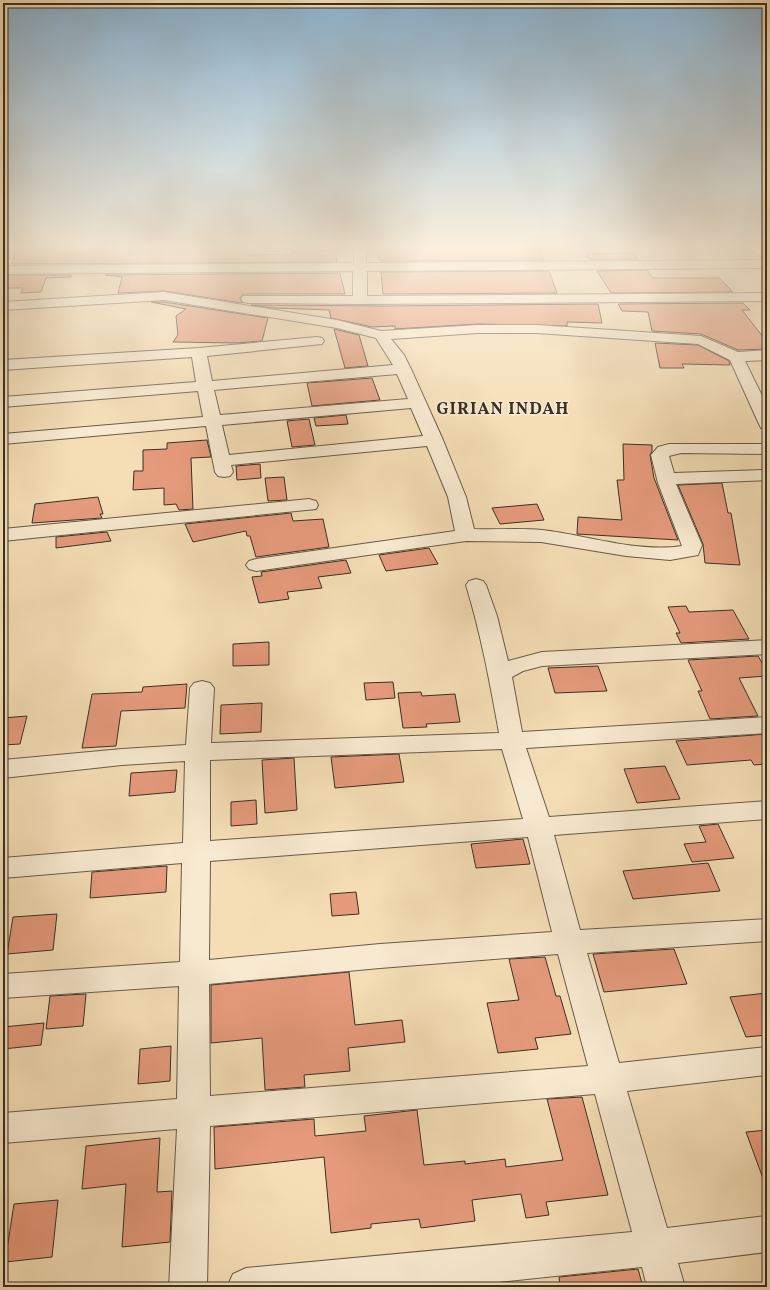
<svg xmlns="http://www.w3.org/2000/svg" width="770" height="1290" font-family="Vollkorn,serif">
<style>
.building{fill:#e69b7c;stroke:#393026}
.lines{fill:none;stroke-linecap:round;stroke-linejoin:round}
.street-casing{stroke:#685c4a;stroke-width:2}
.street{fill:#f8ead0;fill-rule:evenodd}
.labels{text-anchor:middle;dominant-baseline:central;stroke-width:3;stroke-linejoin:round;paint-order:stroke}
.far-district-label{font-size:17px;font-weight:bold;letter-spacing:1px;fill:#393026;stroke:#f8ead0}
</style>
<rect width="100%" height="100%" fill="#f5deb6"/>
<filter id="stains"><feTurbulence type="fractalNoise" baseFrequency=".005" numOctaves="4"/><feColorMatrix values="0 0 0 0 .2 0 0 0 0 .09 0 0 0 0 .02 0 0 0 .5 -.17"/></filter>
<radialGradient id="worn" r=".72"><stop offset=".6" stop-color="#630" stop-opacity="0"/><stop offset="1" stop-color="#630" stop-opacity=".3"/></radialGradient>
<g class="building">
<polygon points="17,245 202,245 202,247 246,245 247,255 293,254 292,245 310,245 311,250 335,251 337,262 12,264"/>
<polygon points="413,245 538,245 544,260 380,261 376,249"/>
<polygon points="633,253 638,259 590,260 586,254"/>
<polygon points="647,270 653,278 719,278 733,292 611,293 597,271"/>
<polygon points="549,271 557,293 383,294 381,272"/>
<polygon points="340,273 345,294 243,294 240,298 242,303 164,291 118,293 122,277 105,275"/>
<polygon points="8,275 71,275 71,277 46,278 41,292 21,293 23,288 5,288"/>
<polygon points="151,302 164,302 268,318 262,341 237,343 173,342 178,335 176,316 186,309"/>
<polygon points="743,303 750,310 742,310 767,342 767,349 738,350 701,334 652,331 648,312 622,311 618,304"/>
<polygon points="598,304 602,323 567,322 567,326 478,324 395,329 395,326 372,327 331,318 329,310 273,308 251,305 385,306"/>
<polygon points="334,329 359,335 368,366 345,368"/>
<polygon points="655,343 698,345 729,361 730,365 682,364 684,368 660,368"/>
<polygon points="372,378 380,400 312,406 307,383"/>
<polygon points="346,415 348,424 316,426 314,418"/>
<polygon points="309,419 315,445 292,447 287,421"/>
<polygon points="207,440 211,457 191,458 193,509 179,510 176,504 164,505 164,488 133,490 134,471 143,471 143,450 167,449 167,443"/>
<polygon points="623,444 652,445 652,451 650,455 654,478 678,540 577,534 578,517 622,520 617,480 624,480"/>
<polygon points="260,464 261,478 237,480 236,466"/>
<polygon points="284,477 287,500 268,501 265,478"/>
<polygon points="722,483 728,513 731,513 740,565 705,563 703,544 678,485"/>
<polygon points="98,497 103,514 100,514 102,518 32,523 35,504"/>
<polygon points="537,504 544,520 500,524 492,508"/>
<polygon points="291,513 293,521 323,519 329,547 256,557 250,536 247,536 246,531 193,542 185,524"/>
<polygon points="107,532 111,541 56,548 56,537"/>
<polygon points="429,548 438,564 386,571 379,555"/>
<polygon points="346,560 351,573 318,577 322,588 287,592 289,599 259,603 252,577 262,576 261,572"/>
<polygon points="686,606 689,612 733,610 749,639 681,643 676,633 680,633 668,607"/>
<polygon points="269,642 269,665 233,666 233,644"/>
<polygon points="758,656 767,671 767,676 739,678 758,716 710,719 698,691 702,691 688,660"/>
<polygon points="598,666 607,691 555,693 548,668"/>
<polygon points="393,682 395,698 366,700 364,683"/>
<polygon points="187,684 185,708 121,711 116,746 82,748 92,694 142,692 143,687"/>
<polygon points="421,692 422,696 455,694 460,722 426,724 427,727 403,728 398,693"/>
<polygon points="262,703 261,732 220,734 221,705"/>
<polygon points="27,716 20,744 3,745 3,718"/>
<polygon points="767,734 767,764 754,765 751,760 687,765 676,741"/>
<polygon points="399,754 404,782 335,788 331,757"/>
<polygon points="294,758 297,810 265,813 262,760"/>
<polygon points="665,766 680,799 637,803 624,769"/>
<polygon points="177,770 175,792 129,796 131,773"/>
<polygon points="256,800 257,824 231,826 231,802"/>
<polygon points="718,824 734,858 692,862 684,844 706,842 699,826"/>
<polygon points="523,839 530,864 476,868 471,844"/>
<polygon points="708,863 720,891 633,899 623,871"/>
<polygon points="167,866 166,892 90,898 92,872"/>
<polygon points="356,892 359,914 332,916 330,894"/>
<polygon points="57,914 53,950 7,954 13,917"/>
<polygon points="674,949 687,984 604,992 593,954"/>
<polygon points="545,957 556,996 560,996 571,1034 535,1038 538,1049 498,1053 487,1003 519,1000 509,959"/>
<polygon points="349,972 355,1025 402,1020 405,1042 348,1048 350,1071 304,1075 305,1087 265,1090 262,1038 211,1043 211,985"/>
<polygon points="767,993 767,1035 746,1037 730,997"/>
<polygon points="86,994 83,1026 46,1029 50,996"/>
<polygon points="44,1023 41,1045 3,1049 3,1027"/>
<polygon points="171,1046 170,1081 138,1084 140,1049"/>
<polygon points="582,1097 608,1195 546,1202 549,1215 526,1218 521,1194 472,1200 475,1221 421,1228 419,1219 371,1224 371,1228 331,1233 324,1157 215,1169 214,1127 314,1119 315,1136 366,1131 364,1116 417,1110 424,1165 465,1161 465,1164 505,1159 506,1167 563,1160 547,1099"/>
<polygon points="767,1130 767,1183 765,1184 746,1132"/>
<polygon points="160,1138 157,1192 172,1191 170,1242 122,1247 126,1184 82,1189 86,1146"/>
<polygon points="58,1200 52,1257 5,1262 14,1204"/>
<polygon points="638,1269 643,1287 560,1287 559,1277"/>
</g>
<g class="lines">
<defs>
<g id="street">
<polygon points="354,245 366,245 366,263 767,260 767,268 367,271 367,296 767,293 767,301 360,304 248,303 243,302 241,299 243,296 353,296 353,271 3,274 3,266 354,263"/>
<polygon points="748,245 762,245 767,250 767,260 763,259"/>
<path d="M164,292L337,320L381,331L478,325H537L701,336L738,352L767,350V360L745,361L767,406V429L761,428L759,424L730,360L698,344L537,333H478L391,339L404,355L411,369L443,440L466,497L474,529C496,530 520,528 542,530C587,535 637,553 682,546L658,483L651,455L658,447L669,444H767V454L681,453L669,456L674,473L767,470V480L676,484L702,545L698,555L670,560L626,556L541,542L466,541L256,571L249,569L246,565L249,561L256,559L455,531L448,497L427,446L231,465L233,472L230,476L224,477L218,476L215,472L206,426L3,444V434L203,417L198,391L3,407V397L196,382L192,357L3,370V360L199,348L317,337L322,338L324,341L322,344L207,356L212,381L393,365L376,338L337,328L164,300L3,310V302ZM397,374L408,399L220,415L214,390ZM411,408L423,436L229,455L222,425Z"/>
<polygon points="309,499 316,501 318,505 316,509 3,541 3,529"/>
<path d="M476,579L483,581L486,585L497,616L508,661L542,652L767,640V654L542,666L523,671L512,677L522,732L767,717V733L526,748L549,817L767,801V819L554,835L580,930L767,919V941L587,953L619,1063L767,1047V1075L627,1091L667,1228L767,1216V1252L678,1263L685,1287H647L642,1267L451,1287H227L233,1274L246,1268L632,1232L595,1094L210,1126L207,1287H169L177,1129L3,1143V1113L177,1099L179,986L3,998V974L180,962L182,863L3,878V858L183,843L185,761L122,765L3,778V760L122,749L186,745L190,688L194,683L202,681L210,683L214,688L211,743L499,733C490,683 481,634 466,585L469,581ZM502,749L523,819L210,841V760ZM528,837L552,932L380,944L209,960L210,861ZM558,954L588,1066L210,1096L209,984L380,968Z"/>
</g>
</defs>
<use href="#street" class="street-casing"/>
<use href="#street" class="street"/>
</g>
<linearGradient id="sky" x2="0" y2="1"><stop stop-color="#8bb6d5"/><stop offset="0.58" stop-color="#faf0de"/><stop offset="1" stop-color="#faf0de" stop-opacity="0"/></linearGradient>
<rect width="770" height="426" fill="url(#sky)"/>
<g class="labels">
<g class="far-district-label">
<text x="503" y="409">GIRIAN INDAH</text>
</g>
</g>
<rect width="770" height="1290" fill="none" stroke="#f5deb6" stroke-width="16"/>
<rect x="4" y="4" width="762" height="1282" fill="none" stroke="#393026" stroke-width="2"/>
<rect x="8" y="8" width="754" height="1274" fill="none" stroke="#393026"/>
<rect width="100%" height="100%" filter="url(#stains)"/>
<rect width="100%" height="100%" fill="url(#worn)"/>
</svg>
